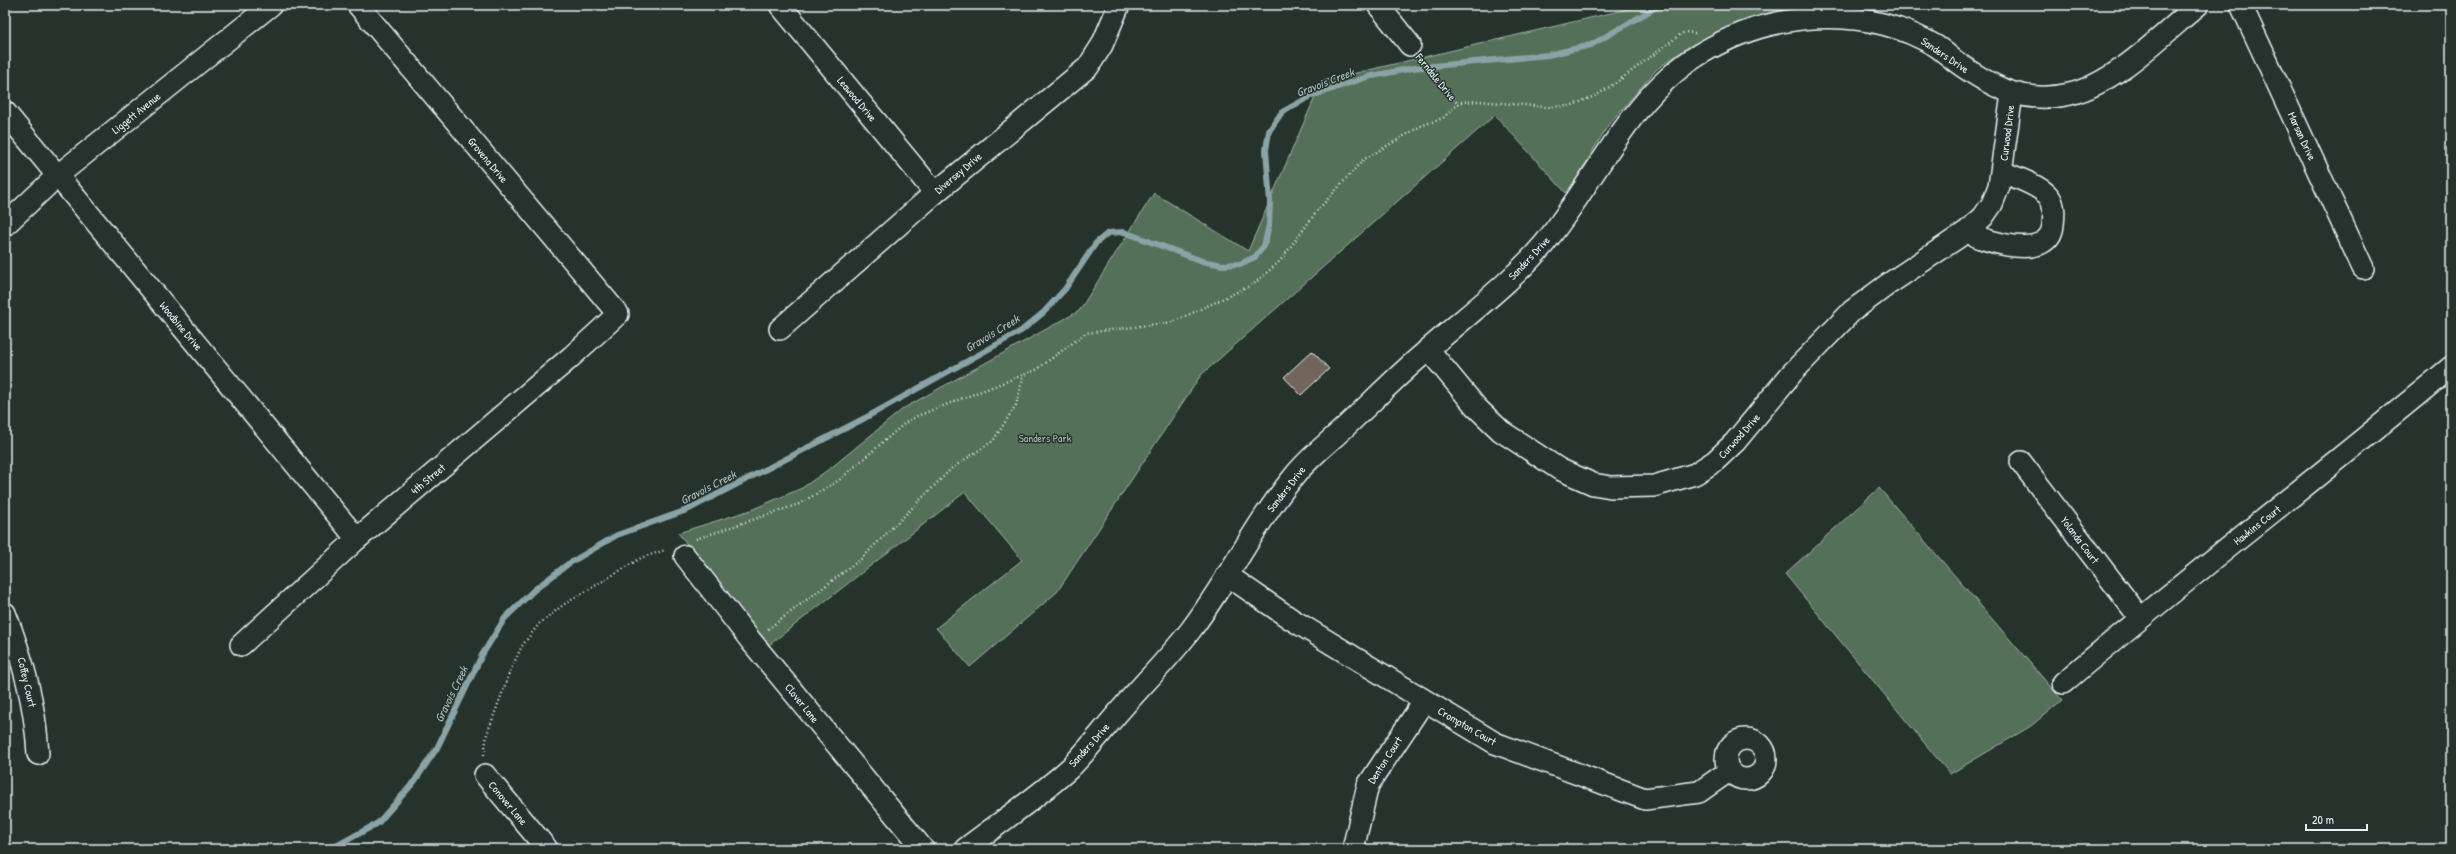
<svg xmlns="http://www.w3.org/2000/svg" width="2456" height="854" font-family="'Patrick Hand',sans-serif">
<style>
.green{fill:#547058;stroke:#9eb0a8}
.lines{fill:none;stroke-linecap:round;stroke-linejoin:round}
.stream{stroke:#8aa3a6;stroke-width:6}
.building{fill:#72665c;stroke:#e8f1f8}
.minor-casing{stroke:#e8f1f8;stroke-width:24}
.path{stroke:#e8f1f8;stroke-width:2.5;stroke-dasharray:1 3;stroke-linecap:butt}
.minor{stroke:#26332d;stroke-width:21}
.labels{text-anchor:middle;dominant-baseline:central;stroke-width:3;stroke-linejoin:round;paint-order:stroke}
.street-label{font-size:11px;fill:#e8f1f8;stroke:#26332d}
.park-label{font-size:11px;fill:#adbdb8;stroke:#26332d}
.water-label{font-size:12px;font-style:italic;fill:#a9bdc2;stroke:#26332d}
</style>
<rect width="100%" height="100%" fill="#26332d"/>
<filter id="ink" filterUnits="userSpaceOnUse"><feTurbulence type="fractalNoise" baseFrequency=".025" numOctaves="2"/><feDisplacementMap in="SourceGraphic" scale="8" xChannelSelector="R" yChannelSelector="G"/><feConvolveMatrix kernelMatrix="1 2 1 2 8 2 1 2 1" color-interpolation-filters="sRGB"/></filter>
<g filter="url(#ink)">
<g class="green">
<polygon points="1645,5 1797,5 1735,24 1688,47 1657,69 1609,124 1567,194 1495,115 1201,375 1057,592 970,667 936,628 1022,560 965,492 769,645 678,533 751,510 802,488 832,467 904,408 1079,311 1154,193 1248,251 1322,81"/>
<polygon points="1879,488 2062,700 2031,726 1950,774 1785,574"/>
</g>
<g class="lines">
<polyline class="stream" points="331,849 378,823 414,782 437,748 482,655 505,618 534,590 568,564 617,535 687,510 865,418 1021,331 1044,312 1065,289 1096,243 1108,233 1124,232 1202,261 1223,265 1240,264 1255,257 1264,246 1269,225 1270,202 1266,150 1269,131 1282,112 1309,97 1367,77 1413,68 1548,55 1591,45 1660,5"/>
</g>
<polygon class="building" points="1312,351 1329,369 1301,395 1284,377"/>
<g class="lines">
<defs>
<g id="minor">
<polyline points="780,5 935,193"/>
<polyline points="1378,5 1410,45"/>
<polyline points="2241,5 2363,268"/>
<polyline points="5,112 357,539"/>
<polyline points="5,225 57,176 271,5"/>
<path d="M1966,232C1986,241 2049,263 2053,225C2054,216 2055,206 2050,198C2042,186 2015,177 2002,172"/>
<polyline points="780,329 935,193 1088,67 1102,45 1119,5"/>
<polyline points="1428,349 1476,407 1501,431 1559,469 1593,484 1611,487 1654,486 1695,474 1715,461 1735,442 1792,373 1852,311 1887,285 1966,232 1983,217 1992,204 1999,186 2012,94"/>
<polyline points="2021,462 2140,618"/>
<polyline points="685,556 751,641 923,849"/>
<polyline points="1227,575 1291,619 1495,743 1645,799 1699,792 1729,771"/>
<path d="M5,613C23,660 35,702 38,754"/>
<polyline points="241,645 357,539 571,357 618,314 358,5"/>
<path d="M2063,683C2190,575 2323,474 2451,367"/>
<circle cx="1746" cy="759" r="20"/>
<polyline points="485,775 547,849"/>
<path d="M965,849C999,823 1038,797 1070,768C1089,749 1106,726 1124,706C1146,681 1170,657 1190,631C1228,581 1255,523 1296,474C1310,457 1328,443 1344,428C1370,404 1395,378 1422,355C1463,318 1508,286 1544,244C1596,181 1628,98 1700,54C1771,11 1863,3 1936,46C1945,52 1953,60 1962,66C1997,90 2027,104 2070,94C2116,83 2162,35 2198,5"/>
<polyline points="1353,849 1368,785 1424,701"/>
</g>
</defs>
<use href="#minor" class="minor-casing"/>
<g class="path">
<polyline points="1423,61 1458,104"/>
<polyline points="696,539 799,504 838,481 905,423 917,416 1036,370 1086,333 1173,322 1254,284 1280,261 1317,211 1363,160 1421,126 1443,118 1460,102 1479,101 1546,107 1570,106 1597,95 1617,82 1681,34 1685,32 1695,33"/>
<polyline points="768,629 861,559 952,468 993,441 1016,405 1024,375"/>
<polyline points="484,755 487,734 511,669 522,646 539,624 563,605 641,558 665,550"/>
</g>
<use href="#minor" class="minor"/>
</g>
</g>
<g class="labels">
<g class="street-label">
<text transform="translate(1945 55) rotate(34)">Sanders Drive</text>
<text transform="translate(1436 77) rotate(51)">Ferndale Drive</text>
<text transform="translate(857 99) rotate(50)">Leawood Drive</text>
<text transform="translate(136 113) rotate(-39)">Liggett Avenue</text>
<text transform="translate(2007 133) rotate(-83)">Curwood Drive</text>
<text transform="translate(2302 136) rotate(65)">Marsan Drive</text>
<text transform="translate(488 160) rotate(50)">Grovena Drive</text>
<text transform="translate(958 173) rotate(-40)">Diversey Drive</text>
<text transform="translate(1529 258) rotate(-47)">Sanders Drive</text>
<text transform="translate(181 326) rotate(50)">Woodbine Drive</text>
<text transform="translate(1739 436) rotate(-48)">Curwood Drive</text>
<text transform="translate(428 479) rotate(-40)">4th Street</text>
<text transform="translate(1286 489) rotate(-52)">Sanders Drive</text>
<text transform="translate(2257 525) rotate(-38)">Hawkins Court</text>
<text transform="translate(2080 540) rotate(53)">Yolanda Court</text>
<text transform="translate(27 682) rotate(77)">Coffey Court</text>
<text transform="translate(802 703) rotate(51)">Clover Lane</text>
<text transform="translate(1467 726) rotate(30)">Crompton Court</text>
<text transform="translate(1089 745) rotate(-48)">Sanders Drive</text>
<text transform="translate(1385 760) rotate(-57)">Denton Court</text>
<text transform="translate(508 803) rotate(50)">Conover Lane</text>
</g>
<g class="park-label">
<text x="1045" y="438">Sanders Park</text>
</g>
<g class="water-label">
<text transform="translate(1325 82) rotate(-21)">Gravois Creek</text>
<text transform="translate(992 333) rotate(-31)">Gravois Creek</text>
<text transform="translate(708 487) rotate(-27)">Gravois Creek</text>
<text transform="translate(451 694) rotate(-64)">Gravois Creek</text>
</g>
</g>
<rect width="2456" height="854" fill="none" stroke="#26332d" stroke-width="20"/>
<rect x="10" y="10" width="2436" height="834" fill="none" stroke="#e8f1f8" stroke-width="1.5" filter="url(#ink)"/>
<path d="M2306 824v6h61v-6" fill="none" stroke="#e8f1f8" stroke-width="2"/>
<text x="2312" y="824" font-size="12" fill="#e8f1f8" stroke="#26332d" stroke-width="3" paint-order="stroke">20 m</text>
</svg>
